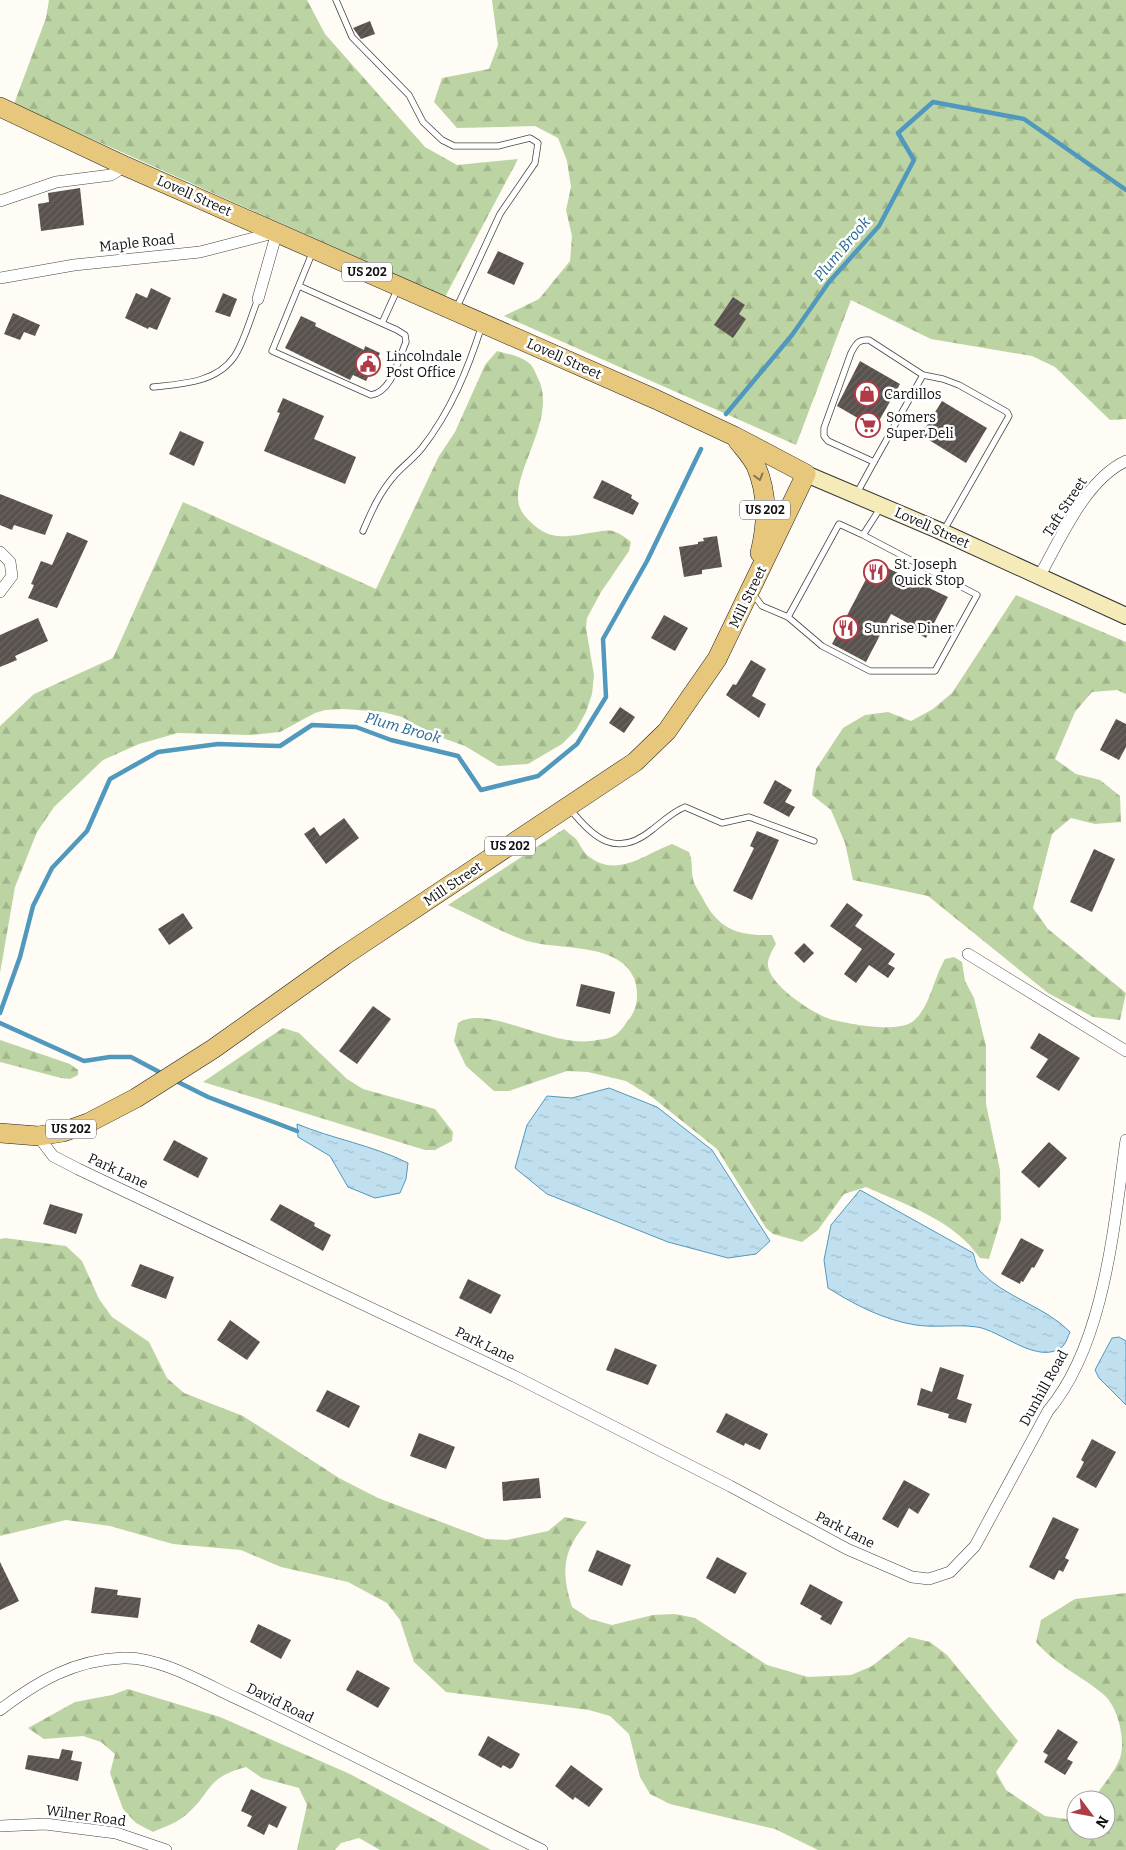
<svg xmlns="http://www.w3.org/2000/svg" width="1126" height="1850" font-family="Bitter,serif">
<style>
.forest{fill:url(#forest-firs)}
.water{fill:url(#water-ripples);stroke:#5098bd}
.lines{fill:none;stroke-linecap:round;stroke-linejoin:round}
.stream{stroke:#5098bd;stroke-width:4.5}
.building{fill:url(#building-hatch)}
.lane-casing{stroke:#444;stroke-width:7}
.street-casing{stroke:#444;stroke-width:12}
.secondary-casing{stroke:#333;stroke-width:18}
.primary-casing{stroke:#222;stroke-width:20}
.lane{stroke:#fff;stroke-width:5.5}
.street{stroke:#fff;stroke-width:11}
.secondary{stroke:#f5ebb9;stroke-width:16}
.primary{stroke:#e7c77c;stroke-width:19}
.oneway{stroke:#87754c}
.labels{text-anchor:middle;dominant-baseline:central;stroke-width:5;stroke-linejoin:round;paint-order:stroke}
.shield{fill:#fff;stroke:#585858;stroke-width:1}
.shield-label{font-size:12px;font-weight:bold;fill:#111}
.street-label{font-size:14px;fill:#111;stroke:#fff}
.poi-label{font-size:14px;fill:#111;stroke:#fff;text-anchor:start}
.water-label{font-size:15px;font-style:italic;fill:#296b93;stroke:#fff}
</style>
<defs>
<pattern id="forest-firs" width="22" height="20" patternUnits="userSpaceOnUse" patternTransform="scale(1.25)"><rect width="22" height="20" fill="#bcd4a3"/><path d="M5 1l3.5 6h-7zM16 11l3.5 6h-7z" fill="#a1b58b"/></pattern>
<pattern id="water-ripples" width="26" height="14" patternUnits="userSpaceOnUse" patternTransform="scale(1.25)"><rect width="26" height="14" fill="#c0e0ef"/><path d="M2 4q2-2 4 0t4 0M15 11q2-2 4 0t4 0" fill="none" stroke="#a4bfcc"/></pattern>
<pattern id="building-hatch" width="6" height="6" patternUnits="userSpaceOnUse" patternTransform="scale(1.25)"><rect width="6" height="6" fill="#58514e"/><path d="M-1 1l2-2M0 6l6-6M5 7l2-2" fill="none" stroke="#6b6663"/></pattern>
</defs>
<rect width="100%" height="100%" fill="#fefcf5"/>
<g class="forest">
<polygon points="49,0 307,0 325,34 425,147 457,165 518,159 445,297 14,104 46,18"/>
<polygon points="492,0 1126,0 1126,419 1110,420 1055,367 1032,356 931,339 851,300 796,445 504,316 539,299 570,261 572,236 566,210 571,187 567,161 558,138 535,126 457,128 434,102 442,78 489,69 498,45"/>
<path d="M497,351C508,354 520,356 529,363C533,366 535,372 537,376C562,421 499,484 524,515C548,543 564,537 596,532C602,531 609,529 615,532C621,534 626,538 631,542L629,551L601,592L587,618L586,628L594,675L592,694L586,712L576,730L562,744L528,764L498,766L465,746L437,736L402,717L383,712L344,709L325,710L315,713L280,732L251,735L178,733L139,744L103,760L54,807L37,832L15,887L0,973V726L34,694L113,658L183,502L376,589L439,456L455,432L485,365Z"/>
<polygon points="1016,595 1126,642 1126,694 1117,690 1092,692 1075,712 1055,759 1076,774 1100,780 1120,796 1121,822 1095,824 1071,818 1052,834 1033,908 1048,929 1126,993 1120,1020 1093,1017 1048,993 928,896 853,880 845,843 831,810 812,795 816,769 843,728 865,715 888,712 911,721 933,709 952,693"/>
<path d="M564,829C568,833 573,836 576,839C580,844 583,852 588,856C617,879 645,854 672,844L689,852C693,861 691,870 693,879C694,885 699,891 702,897C718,929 737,936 772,935L776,944C773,949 769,956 768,962C765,983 812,1013 830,1019C848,1024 896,1033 912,1022C930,1009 933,979 945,959L954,957L962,962L965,981L974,998L986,1046V1104L1000,1170L1001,1219L989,1259L980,1258C954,1220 906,1205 866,1187L844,1194L818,1230L802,1242L773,1234L766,1228L717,1149L652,1097L626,1081L588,1072L567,1071L509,1091H494L466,1066L454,1041L458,1023C487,1003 555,1050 597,1040C605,1039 613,1038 618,1033C623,1029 626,1022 630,1018C638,1007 639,991 634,978C618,941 556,951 524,940C498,931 473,916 448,905Z"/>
<polygon points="283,1028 299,1033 347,1079 363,1089 435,1109 453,1132 452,1141 435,1150 425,1150 203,1082"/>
<polygon points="0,1040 70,1064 78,1070 78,1075 70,1079 61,1078 0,1062"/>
<path d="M5,1238L66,1246L82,1261L99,1299L112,1317L149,1342L167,1378L184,1393L243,1416L339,1478L378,1498L486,1539L507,1540L548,1531L565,1517L587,1522C562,1552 561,1571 572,1607L590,1619L612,1625L653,1615L675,1614L695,1618L767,1665L808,1677L851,1675L872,1666L909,1637L930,1642L947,1655L1018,1741L996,1772L1006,1790L1045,1816L1066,1819L1076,1816V1830H1106V1800H1093C1101,1787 1115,1772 1120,1758C1126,1740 1118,1706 1103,1694C1080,1675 1056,1665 1036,1642L1041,1620L1075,1599L1126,1593V1850H818L775,1829L670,1804L650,1794L640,1777L629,1734L610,1716L589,1710L446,1692L414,1662L400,1620L387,1603L348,1582L281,1567L241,1550L173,1544L110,1526L66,1520L0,1536V1239Z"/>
<path d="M128,1689L220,1717L350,1774L491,1850H380L359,1838L341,1843L335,1850H297L307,1805L299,1788L262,1778L246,1767C205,1778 213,1791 187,1814C179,1822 164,1827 153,1832L136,1823L123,1809L110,1773L115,1754L101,1742L83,1736L44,1739L28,1728L75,1702L112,1695Z"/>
</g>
<g class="water">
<polygon points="609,1088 657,1107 712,1150 770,1241 756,1254 728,1258 668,1242 547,1194 515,1168 527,1125 547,1096 572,1098"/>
<path d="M297,1124C333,1139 372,1145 408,1163L406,1179L400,1193L375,1198L348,1187L330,1156L298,1137Z"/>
<path d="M860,1190L973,1253C975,1258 976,1267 980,1271C1005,1298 1045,1306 1070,1332C1068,1336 1066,1343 1063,1346C1040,1367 1000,1330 977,1327C957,1324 936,1328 916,1325C884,1320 855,1305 828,1288L824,1260L831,1225Z"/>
<polygon points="1119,1337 1126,1341 1126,1405 1099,1378 1095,1370 1112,1338"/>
</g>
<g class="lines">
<g class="stream">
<polyline points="726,414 792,335 829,282 879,226 914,160 898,133 933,102 1024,119 1126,190"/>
<polyline points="0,1013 20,957 33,906 52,868 87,831 110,779 158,752 218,744 280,746 312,725 356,727 391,740 458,756 481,790 538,776 577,744 606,697 603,639 647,561 701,449"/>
<polyline points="0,1023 84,1061 110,1057 131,1057 163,1074"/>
<polyline points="174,1080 208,1097 297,1131"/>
</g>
</g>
<g class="building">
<polygon points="370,21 375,34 361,39 353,28"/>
<polygon points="80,188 84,225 41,231 38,204 49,202 48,193"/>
<polygon points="498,251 524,263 514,285 487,273"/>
<polygon points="151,288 171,298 157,330 149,327 148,329 125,318 136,293 147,298"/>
<polygon points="223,293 237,299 230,317 215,312"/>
<polygon points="733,297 745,305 739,314 746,319 733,338 714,325"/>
<polygon points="13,313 40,325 35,336 24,332 20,340 4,334"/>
<polygon points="301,316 316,323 315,326 364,350 365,346 380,353 366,381 353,375 350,380 285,348"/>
<polygon points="860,361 900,384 875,428 837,406"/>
<polygon points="283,398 324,416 314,439 356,457 345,484 264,451 280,413 277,412"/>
<polygon points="942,401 987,428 966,463 921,435"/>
<polygon points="180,431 204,442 194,466 169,454"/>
<polygon points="602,480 632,495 631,498 639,503 633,515 593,498"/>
<polygon points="0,494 53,515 45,535 14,525 12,530 0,525"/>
<polygon points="67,532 88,541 57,608 28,598 34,585 31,584 41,561 52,565"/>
<polygon points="717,536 722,567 702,570 702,574 684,577 679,547 698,544 698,542 704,541 703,538"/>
<polygon points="875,562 948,597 926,638 913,631 915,627 891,614 866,662 832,644"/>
<polygon points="664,615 688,628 675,651 651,638"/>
<polygon points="38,618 48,641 15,656 17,660 0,667 0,635"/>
<polygon points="751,660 766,669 752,696 766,704 759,718 726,695 733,684 736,685"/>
<polygon points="620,707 635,717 624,733 609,723"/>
<polygon points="1116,719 1126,724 1126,747 1119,760 1100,750"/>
<polygon points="775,780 792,790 785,802 795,807 789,817 763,803"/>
<polygon points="344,818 359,838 326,864 304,834 314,827 320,836"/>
<polygon points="757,831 779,840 752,900 733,891 754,848 750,846"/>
<polygon points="1094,849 1115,859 1092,912 1070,902"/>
<polygon points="847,903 863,915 855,926 895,954 888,964 895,968 888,978 869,965 856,983 844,974 862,949 830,926"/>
<polygon points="183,913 193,928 169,945 158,929"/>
<polygon points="804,943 814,953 804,963 794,953"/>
<polygon points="581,984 615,992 610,1014 576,1006"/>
<polygon points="373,1006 391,1019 357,1064 339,1051"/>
<polygon points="1039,1033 1080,1058 1059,1091 1036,1077 1048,1059 1030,1048"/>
<polygon points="174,1140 208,1158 198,1178 163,1160"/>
<polygon points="1049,1142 1067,1158 1039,1188 1021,1172"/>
<polygon points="50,1204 83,1214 76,1234 43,1224"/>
<polygon points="280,1204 315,1223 314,1226 331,1235 323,1251 270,1220"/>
<polygon points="1021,1238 1044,1250 1034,1268 1032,1267 1023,1282 1021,1281 1020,1284 1001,1274"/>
<polygon points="140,1264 174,1277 166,1299 131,1286"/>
<polygon points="468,1279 501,1295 491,1314 459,1298"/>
<polygon points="230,1320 260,1342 247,1360 217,1340"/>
<polygon points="615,1348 657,1365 648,1385 606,1370"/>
<polygon points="940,1367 964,1375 957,1399 972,1404 966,1423 948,1418 949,1414 917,1405 921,1388 932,1392"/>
<polygon points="327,1390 360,1406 349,1428 316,1411"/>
<polygon points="726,1413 768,1434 760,1450 745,1443 744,1446 716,1432"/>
<polygon points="419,1433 455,1447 446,1469 410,1456"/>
<polygon points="1092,1439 1116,1452 1096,1488 1076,1477 1084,1462 1081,1460"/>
<polygon points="539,1478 541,1498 503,1501 502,1482"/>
<polygon points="904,1480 930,1494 918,1514 909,1508 898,1528 882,1519"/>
<polygon points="1053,1517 1079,1529 1065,1558 1069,1560 1063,1572 1059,1570 1054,1580 1029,1567"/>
<polygon points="597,1550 631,1565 622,1586 588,1571"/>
<polygon points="717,1557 747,1573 735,1594 706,1578"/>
<polygon points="0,1562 19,1601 0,1610"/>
<polygon points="810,1584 843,1602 831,1625 820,1619 822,1616 800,1604"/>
<polygon points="95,1587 118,1590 117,1595 141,1598 138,1618 91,1613"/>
<polygon points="258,1624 291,1640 281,1659 250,1642"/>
<polygon points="357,1670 390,1688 378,1708 346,1690"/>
<polygon points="1058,1729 1078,1742 1067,1759 1073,1762 1065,1775 1044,1762 1048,1755 1043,1752"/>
<polygon points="488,1736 520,1754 513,1767 510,1769 503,1765 501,1768 478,1755"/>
<polygon points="62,1749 73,1751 71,1760 82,1762 78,1781 25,1769 28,1755 59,1759"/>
<polygon points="571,1765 603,1789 589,1807 575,1797 573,1800 555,1786"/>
<polygon points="251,1789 287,1807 277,1828 269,1824 264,1835 247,1826 252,1816 241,1811"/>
</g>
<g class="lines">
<defs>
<g id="lane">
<polyline points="336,0 352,37 409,95 423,122 442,140 454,146 498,146 530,138 538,143 535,163 500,214 456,309"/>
<path d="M299,286L397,330L405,335L406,342C398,360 392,392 371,395L272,351L313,251"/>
<polyline points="382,323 398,288"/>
<path d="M153,387C181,384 216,383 234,357C244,343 251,316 258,299"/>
<polyline points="874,462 923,375"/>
<path d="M857,493L874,462L828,441L824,436V428L851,353C856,344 858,339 869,340L923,375L943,379L959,385L1007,412L1009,416L944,530"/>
<path d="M363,531C372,510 380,492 395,475C403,466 414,458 422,448C451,411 468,369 482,325"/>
<polyline points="863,535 977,595 935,671 870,671 822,646 788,617 839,524 863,535 881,507"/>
<polyline points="753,594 762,606 788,617"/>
<path d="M570,809C594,839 617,859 653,829C662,822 674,811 685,807L722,823L749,817L814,841"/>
</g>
<g id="street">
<polyline points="0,201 56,182 111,175 125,166"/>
<polyline points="0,278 74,265 200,252 277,232 258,299"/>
<polyline points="0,552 10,562 12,576 0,592"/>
<path d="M1039,577C1060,540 1085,480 1126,461"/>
<polyline points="968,954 1126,1051"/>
<path d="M38,1136L53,1156L78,1169L514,1376L730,1486L847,1549L912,1577L929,1579L950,1572L975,1546L1048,1411C1105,1344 1114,1224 1126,1140"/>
<path d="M0,1710C38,1681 74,1660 123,1658C159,1656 207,1685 240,1700C341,1748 441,1800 542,1850"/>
<polyline points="0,1826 45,1824 116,1833 166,1850"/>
</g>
<polyline id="secondary" points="806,474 938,530 1126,616"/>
<g id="primary">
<polyline points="0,107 125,166 655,399 734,436 806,474 717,659 667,731 635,762 345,955 213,1049 136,1098 88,1123 63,1132 38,1136 0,1133"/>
<path d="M738,441C744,449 752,457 756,466C768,494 767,525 760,553"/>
</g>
</defs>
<use href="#lane" class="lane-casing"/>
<use href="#street" class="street-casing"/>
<use href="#secondary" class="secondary-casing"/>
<use href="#primary" class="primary-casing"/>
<use href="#lane" class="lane"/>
<use href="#street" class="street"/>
<use href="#secondary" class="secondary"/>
<use href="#primary" class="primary"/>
</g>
<defs><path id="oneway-chevron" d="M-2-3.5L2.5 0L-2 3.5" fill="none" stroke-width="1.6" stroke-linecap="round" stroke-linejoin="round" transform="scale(1.25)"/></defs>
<use class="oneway" href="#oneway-chevron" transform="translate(759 477) rotate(75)"/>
<defs>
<symbol id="civic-ring" viewBox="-11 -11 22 22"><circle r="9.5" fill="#fff" stroke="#b03a46" stroke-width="1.5"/><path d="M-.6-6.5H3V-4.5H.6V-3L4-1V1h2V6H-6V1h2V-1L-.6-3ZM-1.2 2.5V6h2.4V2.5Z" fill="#b03a46"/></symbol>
<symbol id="shop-ring" viewBox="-11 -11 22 22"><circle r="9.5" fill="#fff" stroke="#b03a46" stroke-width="1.5"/><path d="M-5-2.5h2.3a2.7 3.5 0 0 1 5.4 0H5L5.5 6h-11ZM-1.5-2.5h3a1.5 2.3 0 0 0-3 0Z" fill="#b03a46"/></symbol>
<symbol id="supermarket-ring" viewBox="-11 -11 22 22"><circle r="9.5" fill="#fff" stroke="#b03a46" stroke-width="1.5"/><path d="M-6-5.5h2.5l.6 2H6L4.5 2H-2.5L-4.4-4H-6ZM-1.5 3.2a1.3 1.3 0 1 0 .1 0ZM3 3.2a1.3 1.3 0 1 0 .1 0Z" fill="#b03a46"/></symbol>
<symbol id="restaurant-ring" viewBox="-11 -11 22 22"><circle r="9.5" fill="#fff" stroke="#b03a46" stroke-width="1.5"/><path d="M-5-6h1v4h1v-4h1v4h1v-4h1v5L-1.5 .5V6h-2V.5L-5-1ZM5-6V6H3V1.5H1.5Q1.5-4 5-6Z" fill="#b03a46"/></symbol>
</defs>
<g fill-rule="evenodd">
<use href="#civic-ring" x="354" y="350" width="28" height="28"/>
<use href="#shop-ring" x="853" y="380" width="28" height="28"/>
<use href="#supermarket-ring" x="854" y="411" width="28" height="28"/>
<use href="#restaurant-ring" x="862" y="558" width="28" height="28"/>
<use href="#restaurant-ring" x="832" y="614" width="28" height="28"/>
</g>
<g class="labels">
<g class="shield">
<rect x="342" y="262.5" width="50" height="19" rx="4"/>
<rect x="740" y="500.5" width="50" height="19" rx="4"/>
<rect x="485" y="836.5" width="50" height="19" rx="4"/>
<rect x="46" y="1119.5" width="50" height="19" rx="4"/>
</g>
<g class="shield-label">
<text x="367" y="272">US 202</text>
<text x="765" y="510">US 202</text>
<text x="510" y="846">US 202</text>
<text x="71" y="1129">US 202</text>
</g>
<g class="street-label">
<text transform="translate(194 196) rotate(24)">Lovell Street</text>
<text transform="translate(137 243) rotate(-6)">Maple Road</text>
<text transform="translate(564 359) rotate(24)">Lovell Street</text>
<text transform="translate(1065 507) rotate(-57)">Taft Street</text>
<text transform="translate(932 528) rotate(24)">Lovell Street</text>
<text transform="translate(748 597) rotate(-64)">Mill Street</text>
<text transform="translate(453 884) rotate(-34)">Mill Street</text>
<text transform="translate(118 1171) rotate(25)">Park Lane</text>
<text transform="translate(485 1345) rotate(26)">Park Lane</text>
<text transform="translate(1044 1388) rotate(-61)">Dunhill Road</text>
<text transform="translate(845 1530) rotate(27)">Park Lane</text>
<text transform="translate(280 1703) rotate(26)">David Road</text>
<text transform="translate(86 1816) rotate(8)">Wilner Road</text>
</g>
<g class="poi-label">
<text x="386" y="356">Lincolndale<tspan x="386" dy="16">Post Office</tspan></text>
<text x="884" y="394">Cardillos</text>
<text x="886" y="417">Somers<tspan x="886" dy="16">Super Deli</tspan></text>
<text x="894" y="564">St. Joseph<tspan x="894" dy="16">Quick Stop</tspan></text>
<text x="864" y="628">Sunrise Diner</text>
</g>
<g class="water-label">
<text transform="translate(842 249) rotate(-50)">Plum Brook</text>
<text transform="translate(403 728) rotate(16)">Plum Brook</text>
</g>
</g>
<g transform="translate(1091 1815) rotate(122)"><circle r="24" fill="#ffffff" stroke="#a0a0a0"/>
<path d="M0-4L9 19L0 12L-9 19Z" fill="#b03a46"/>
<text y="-8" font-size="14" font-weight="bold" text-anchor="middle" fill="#111111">N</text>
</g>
</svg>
